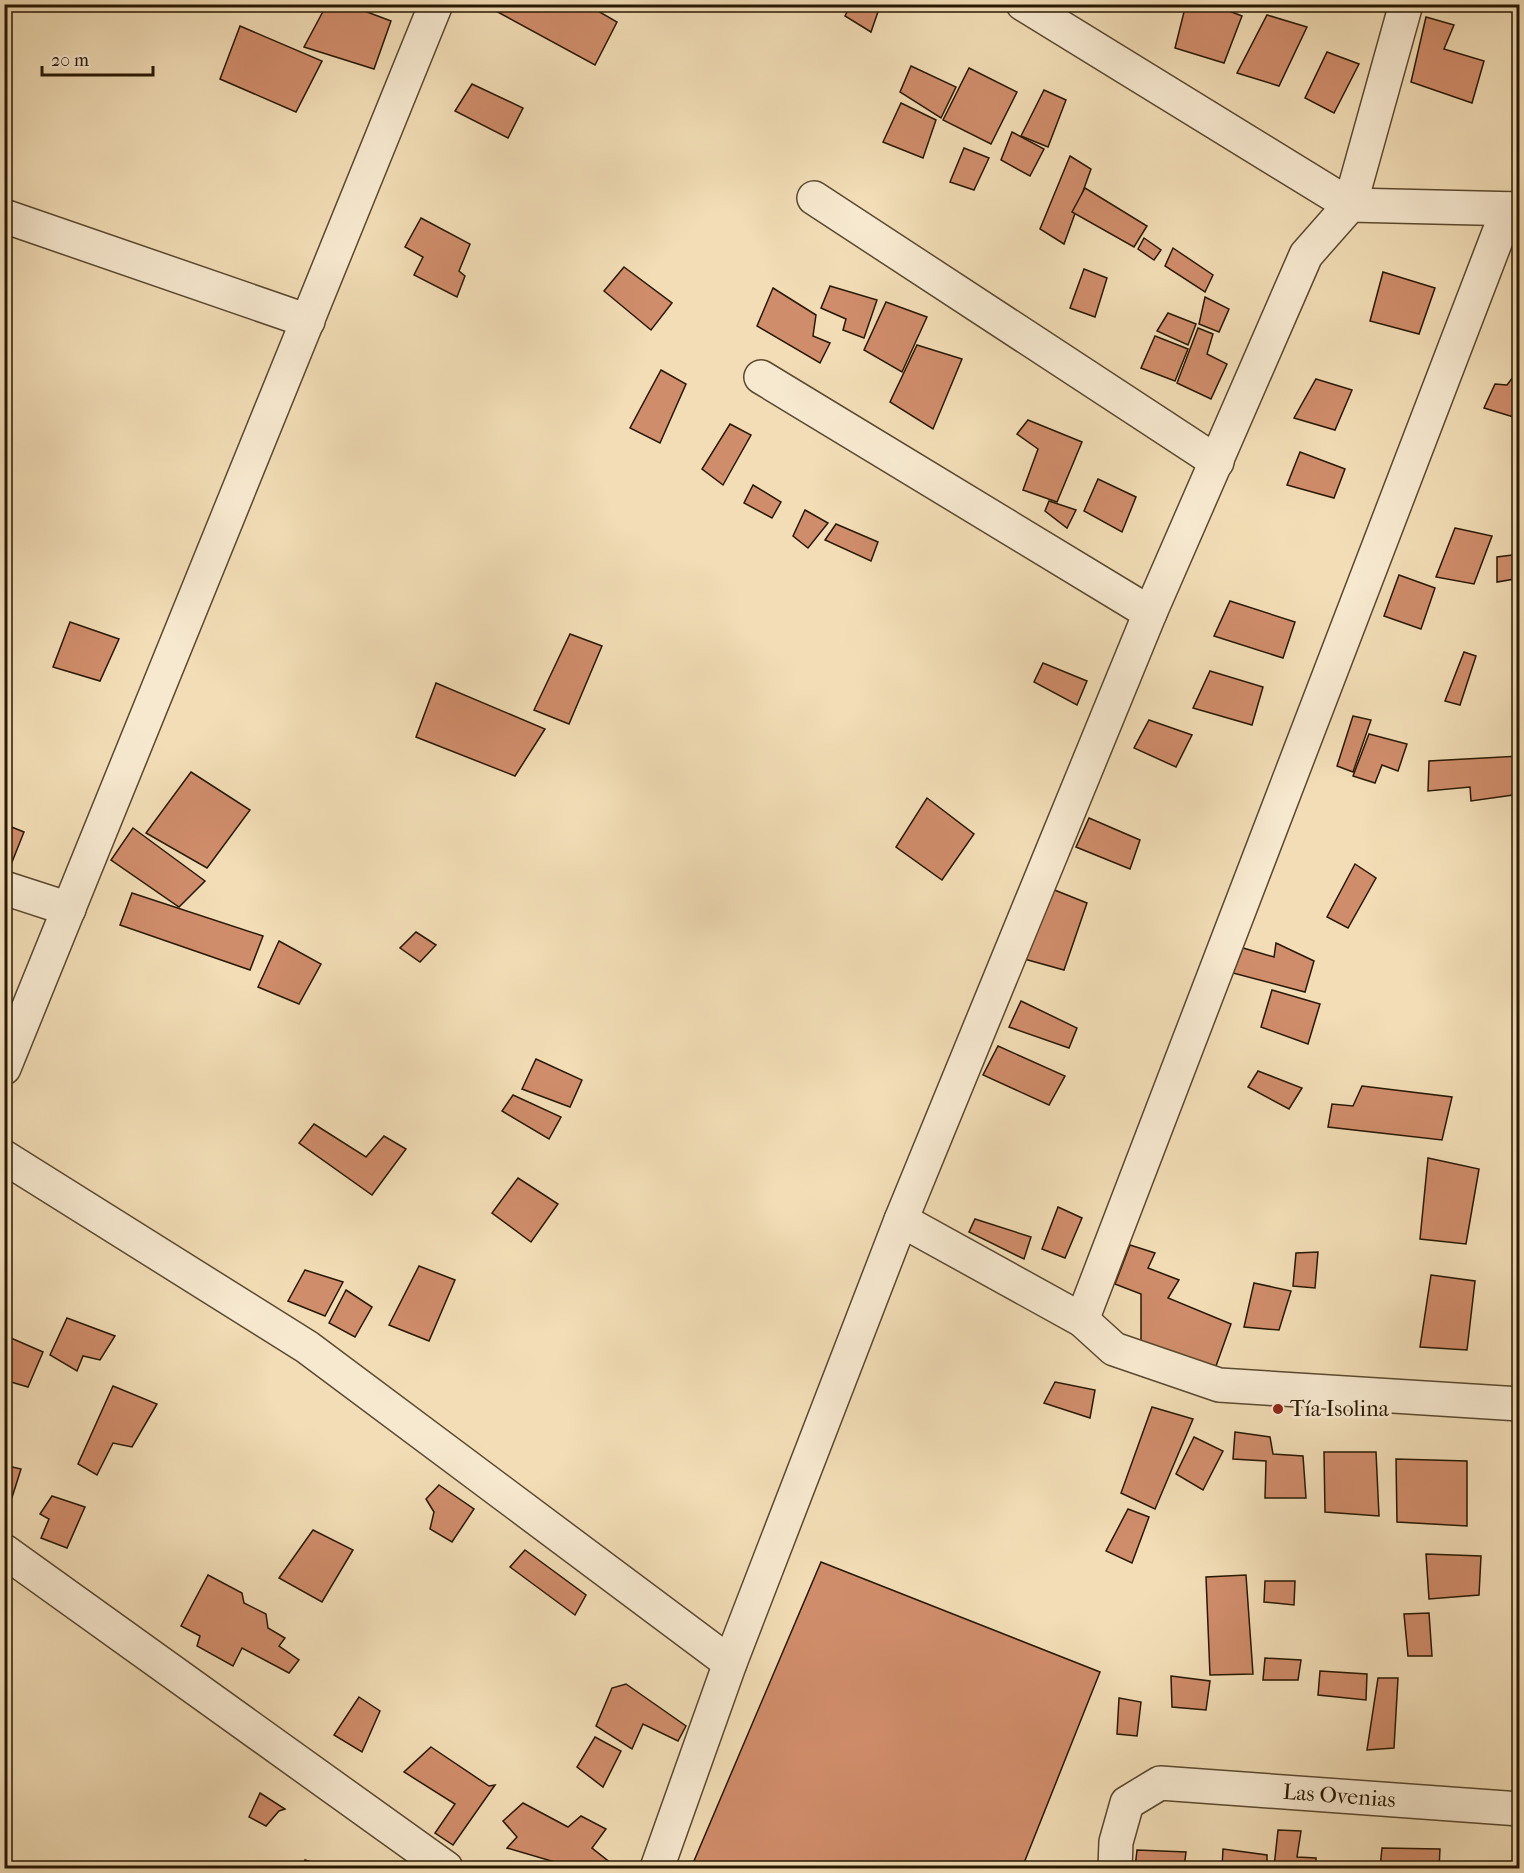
<svg xmlns="http://www.w3.org/2000/svg" width="1524" height="1873" font-family="'IM FELL French Canon',serif">
<style>
.building{fill:#d08d6b;stroke:#281802;stroke-width:1.5}
.lines{fill:none;stroke-linecap:round;stroke-linejoin:round}
.street-casing{stroke:#5a492f;stroke-width:36}
.street{stroke:#f7e9d0;stroke-width:33}
.poi-dot{fill:#8f2418;stroke:#f7e9d0;stroke-width:2}
.labels{text-anchor:middle;dominant-baseline:central;stroke-width:5;stroke-linejoin:round;paint-order:stroke}
.poi-label{font-size:22px;fill:#281802;stroke:#f7e9d0;text-anchor:start}
.street-label{font-size:22px;fill:#281802;stroke:#f7e9d0}
</style>
<rect width="100%" height="100%" fill="#f2ddb6"/>
<filter id="stains"><feTurbulence type="fractalNoise" baseFrequency=".00333" numOctaves="4"/><feColorMatrix values="0 0 0 0 .2 0 0 0 0 .09 0 0 0 0 .02 0 0 0 .5 -.17"/></filter>
<radialGradient id="worn" r=".72"><stop offset=".6" stop-color="#630" stop-opacity="0"/><stop offset="1" stop-color="#630" stop-opacity=".3"/></radialGradient>
<g class="building">
<polygon points="327,4 346,4 391,21 374,69 304,47"/>
<polygon points="483,4 586,4 617,22 595,65"/>
<polygon points="851,4 876,4 880,6 871,32 845,16"/>
<polygon points="1175,4 1211,4 1242,16 1224,63 1175,48 1185,8"/>
<polygon points="1267,15 1307,27 1279,86 1237,73"/>
<polygon points="1426,17 1454,25 1444,49 1484,61 1472,103 1411,82"/>
<polygon points="240,26 322,61 296,112 220,79"/>
<polygon points="1327,52 1359,64 1334,113 1305,98"/>
<polygon points="911,66 956,87 941,118 900,92"/>
<polygon points="969,68 1017,92 991,144 943,120"/>
<polygon points="472,84 523,108 508,138 455,111"/>
<polygon points="1044,90 1066,100 1048,147 1021,136"/>
<polygon points="901,103 936,120 923,158 883,142"/>
<polygon points="1012,132 1044,149 1030,176 1001,160"/>
<polygon points="964,148 989,158 974,190 950,182"/>
<polygon points="1070,156 1091,169 1064,244 1040,229"/>
<polygon points="1085,188 1147,226 1134,247 1072,212"/>
<polygon points="421,218 470,244 459,271 465,276 457,297 414,275 423,257 405,247"/>
<polygon points="1144,238 1161,250 1154,260 1138,249"/>
<polygon points="1173,248 1213,275 1205,292 1165,266"/>
<polygon points="624,267 672,303 651,330 604,291"/>
<polygon points="1084,269 1107,278 1095,317 1070,308"/>
<polygon points="1383,272 1435,288 1419,334 1370,321"/>
<polygon points="830,286 877,300 864,338 843,330 846,319 821,308"/>
<polygon points="773,288 816,315 813,336 830,343 820,363 757,326"/>
<polygon points="1205,297 1229,309 1219,332 1199,324"/>
<polygon points="886,302 927,317 902,372 864,350"/>
<polygon points="1168,313 1196,324 1188,345 1157,331"/>
<polygon points="1198,328 1213,334 1207,354 1227,364 1211,399 1177,383"/>
<polygon points="1155,336 1188,349 1175,381 1141,368"/>
<polygon points="917,345 962,359 933,429 890,402"/>
<polygon points="661,370 686,384 660,443 630,428"/>
<polygon points="1513,377 1520,379 1520,419 1484,408 1495,384 1507,385"/>
<polygon points="1316,379 1352,390 1335,430 1294,418"/>
<polygon points="1028,420 1082,442 1057,502 1023,490 1038,449 1017,434"/>
<polygon points="730,424 751,435 723,485 702,469"/>
<polygon points="1300,452 1345,469 1334,498 1287,485"/>
<polygon points="1098,479 1136,497 1122,532 1084,511"/>
<polygon points="753,485 781,502 772,518 744,503"/>
<polygon points="1049,501 1076,510 1067,528 1045,511"/>
<polygon points="805,510 828,523 808,548 793,536"/>
<polygon points="836,524 878,542 871,561 825,540"/>
<polygon points="1455,528 1492,536 1474,584 1436,577"/>
<polygon points="1520,554 1520,578 1497,582 1497,557"/>
<polygon points="1399,575 1435,588 1421,629 1384,616"/>
<polygon points="1230,601 1295,622 1283,658 1214,636"/>
<polygon points="70,622 119,639 100,681 53,667"/>
<polygon points="570,634 602,646 569,724 534,710"/>
<polygon points="1464,652 1476,656 1460,705 1445,701"/>
<polygon points="1043,663 1087,681 1077,705 1034,682"/>
<polygon points="1210,671 1263,687 1252,725 1193,708"/>
<polygon points="436,683 545,729 515,776 416,737"/>
<polygon points="1353,716 1371,720 1353,772 1337,766"/>
<polygon points="1149,720 1192,735 1176,767 1134,748"/>
<polygon points="1369,734 1407,744 1398,771 1382,765 1375,783 1353,776"/>
<polygon points="1520,756 1520,794 1471,801 1470,787 1428,791 1429,761"/>
<polygon points="191,772 250,810 207,868 146,833"/>
<polygon points="927,798 974,834 942,880 896,847"/>
<polygon points="1089,818 1140,840 1130,869 1076,847"/>
<polygon points="4,824 24,832 10,867 4,865"/>
<polygon points="133,828 205,881 179,907 111,860"/>
<polygon points="1355,864 1376,878 1348,928 1327,917"/>
<polygon points="1047,887 1087,903 1064,970 1017,957"/>
<polygon points="132,893 263,936 250,970 120,925"/>
<polygon points="416,932 436,945 420,962 400,948"/>
<polygon points="279,941 321,964 299,1004 258,987"/>
<polygon points="1276,943 1314,961 1305,992 1233,973 1243,948 1274,957"/>
<polygon points="1272,990 1320,1004 1308,1044 1261,1027"/>
<polygon points="1021,1001 1077,1028 1069,1048 1009,1027"/>
<polygon points="998,1046 1065,1076 1049,1105 983,1075"/>
<polygon points="536,1059 582,1080 570,1107 522,1089"/>
<polygon points="1258,1071 1302,1088 1289,1109 1248,1087"/>
<polygon points="1362,1086 1452,1097 1442,1140 1328,1127 1332,1104 1353,1106"/>
<polygon points="513,1095 561,1117 549,1139 502,1111"/>
<polygon points="314,1124 366,1157 384,1136 406,1149 372,1195 299,1143"/>
<polygon points="1428,1158 1479,1169 1466,1244 1420,1239"/>
<polygon points="518,1178 558,1204 531,1242 492,1213"/>
<polygon points="1058,1207 1082,1218 1065,1258 1042,1249"/>
<polygon points="975,1219 1031,1237 1024,1259 969,1232"/>
<polygon points="1130,1245 1155,1253 1148,1268 1179,1280 1168,1298 1231,1324 1216,1366 1141,1346 1141,1294 1115,1284"/>
<polygon points="1318,1252 1315,1288 1293,1286 1296,1253"/>
<polygon points="419,1266 455,1280 429,1341 389,1325"/>
<polygon points="305,1270 343,1282 325,1316 288,1301"/>
<polygon points="1431,1275 1475,1281 1467,1350 1420,1347"/>
<polygon points="1254,1283 1291,1291 1279,1330 1244,1327"/>
<polygon points="346,1290 372,1307 355,1337 329,1323"/>
<polygon points="67,1318 115,1336 100,1360 83,1356 77,1371 50,1355"/>
<polygon points="4,1335 43,1352 28,1387 4,1380"/>
<polygon points="1055,1382 1095,1390 1090,1418 1044,1403"/>
<polygon points="113,1386 157,1404 132,1447 113,1443 97,1475 78,1464"/>
<polygon points="1152,1407 1193,1419 1155,1509 1121,1493"/>
<polygon points="1235,1432 1270,1437 1273,1454 1303,1456 1306,1498 1265,1498 1266,1461 1233,1459"/>
<polygon points="1194,1437 1223,1451 1203,1490 1176,1474"/>
<polygon points="1324,1452 1376,1452 1379,1516 1325,1512"/>
<polygon points="1396,1459 1467,1461 1467,1526 1397,1522"/>
<polygon points="4,1465 21,1469 9,1507 4,1505"/>
<polygon points="439,1485 474,1509 452,1542 430,1529 434,1512 426,1499"/>
<polygon points="52,1496 85,1507 67,1548 41,1538 49,1519 40,1514"/>
<polygon points="1128,1509 1149,1517 1132,1563 1106,1551"/>
<polygon points="313,1530 353,1550 322,1602 279,1578"/>
<polygon points="525,1550 586,1595 575,1615 510,1567"/>
<polygon points="1426,1554 1481,1556 1479,1595 1429,1599"/>
<polygon points="821,1562 1100,1672 1022,1868 691,1868"/>
<polygon points="208,1575 242,1593 244,1603 266,1614 268,1628 285,1638 279,1646 299,1660 289,1673 242,1648 233,1666 197,1646 200,1636 181,1626"/>
<polygon points="1246,1575 1253,1674 1210,1675 1206,1577"/>
<polygon points="1265,1581 1295,1581 1294,1605 1264,1602"/>
<polygon points="1429,1613 1432,1656 1408,1656 1404,1614"/>
<polygon points="1265,1658 1301,1660 1298,1680 1263,1680"/>
<polygon points="1320,1671 1367,1674 1366,1700 1318,1695"/>
<polygon points="1171,1676 1210,1681 1206,1710 1172,1707"/>
<polygon points="1378,1678 1398,1678 1394,1748 1367,1750"/>
<polygon points="626,1684 686,1726 678,1741 643,1724 632,1749 596,1726 612,1688"/>
<polygon points="359,1697 380,1711 362,1752 334,1735"/>
<polygon points="1119,1698 1141,1702 1137,1736 1117,1734"/>
<polygon points="595,1737 621,1751 603,1787 577,1767"/>
<polygon points="431,1747 489,1786 495,1785 453,1845 435,1833 455,1804 404,1772"/>
<polygon points="260,1793 285,1809 279,1811 266,1826 249,1817"/>
<polygon points="523,1803 568,1827 581,1816 606,1829 592,1848 612,1864 609,1868 569,1868 565,1865 507,1848 517,1837 503,1821"/>
<polygon points="1278,1830 1301,1831 1297,1857 1316,1858 1316,1868 1274,1867"/>
<polygon points="1382,1848 1440,1849 1439,1868 1380,1868"/>
<polygon points="1223,1849 1267,1855 1267,1868 1222,1868"/>
<polygon points="1137,1850 1186,1852 1184,1868 1135,1868"/>
<polygon points="305,1860 333,1868 301,1868"/>
</g>
<g class="lines">
<defs>
<g id="street">
<polyline points="1023,4 1350,205 1520,209"/>
<polyline points="814,198 1217,462"/>
<polyline points="4,216 308,321"/>
<polyline points="761,377 1150,613"/>
<polyline points="4,888 69,909"/>
<polyline points="4,1068 436,4"/>
<polyline points="4,1157 307,1347 730,1663"/>
<polyline points="901,1220 1082,1320 1114,1349 1219,1385 1520,1404"/>
<polyline points="1082,1320 1508,209"/>
<polyline points="4,1551 446,1868"/>
<polyline points="657,1868 730,1663 901,1220 1150,613 1306,255 1350,205 1406,4"/>
<path id="s1" d="M1115,1868L1116,1842L1127,1803L1160,1783L1520,1809"/>
</g>
</defs>
<use href="#street" class="street-casing"/>
<use href="#street" class="street"/>
</g>
<circle class="poi-dot" cx="1278" cy="1409" r="6"/>
<g class="labels">
<g class="poi-label">
<text x="1290" y="1409">Tía Isolina</text>
</g>
<g class="street-label">
<text stroke="none"><textPath href="#s1" startOffset="285">Las Ovenias</textPath></text>
</g>
</g>
<rect width="1524" height="1873" fill="none" stroke="#f2ddb6" stroke-width="24"/>
<rect x="6" y="6" width="1512" height="1861" fill="none" stroke="#281802" stroke-width="3"/>
<rect x="12" y="12" width="1500" height="1849" fill="none" stroke="#281802" stroke-width="1.5"/>
<path d="M42 66v9h111v-9" fill="none" stroke="#281802" stroke-width="3"/>
<text x="51" y="66" font-size="18" fill="#281802" stroke="#f7e9d0" stroke-width="4.5" paint-order="stroke">20 m</text>
<rect width="100%" height="100%" filter="url(#stains)"/>
<rect width="100%" height="100%" fill="url(#worn)"/>
</svg>
